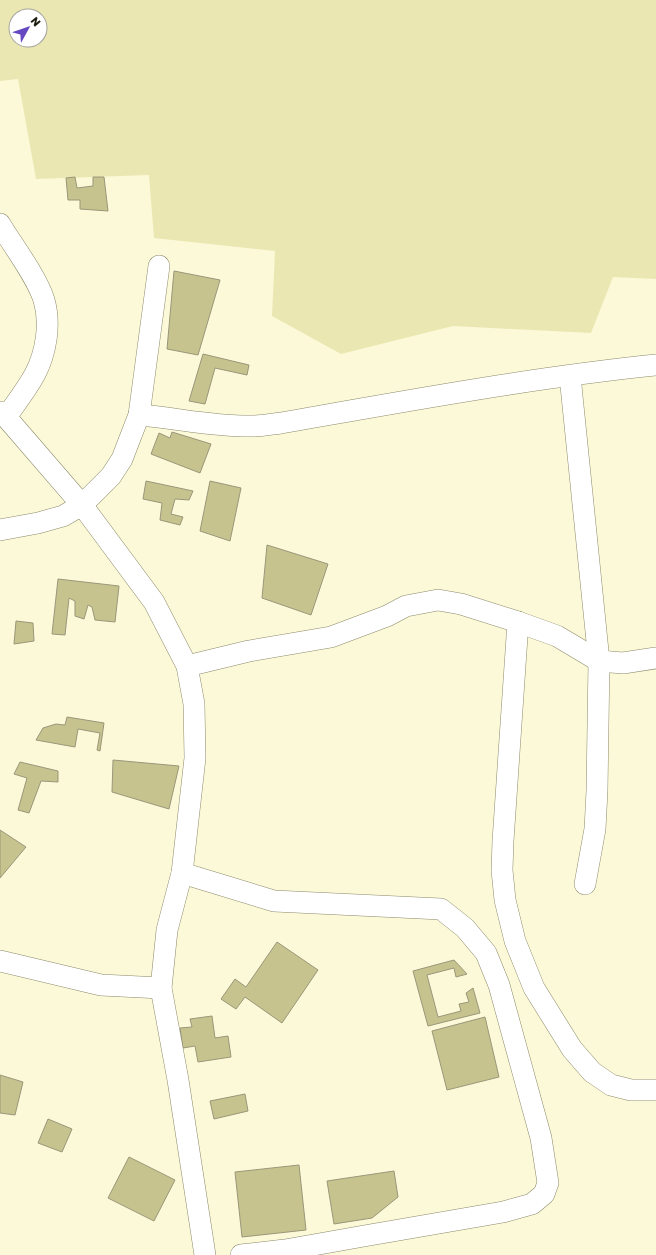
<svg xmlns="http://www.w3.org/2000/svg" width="656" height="1255" font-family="'Golos Text',sans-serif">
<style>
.green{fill:#ebe7b2;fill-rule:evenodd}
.building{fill:#c7c38f;stroke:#999779}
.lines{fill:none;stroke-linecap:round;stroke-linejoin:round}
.street-casing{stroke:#8c8a6c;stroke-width:22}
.street{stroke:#fff;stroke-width:21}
</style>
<rect width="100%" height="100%" fill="#fcf9d8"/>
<path class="green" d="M0,0H656V279L613,277L591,333L453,326L341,354L272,316L275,251L154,238L149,175L36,179L18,79L0,81ZM16,16H40V40H16Z"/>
<g class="building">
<polygon points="75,177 77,188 93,186 93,177 104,177 108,211 80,209 80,200 68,200 66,178"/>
<polygon points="174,271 220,280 198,355 167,349"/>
<polygon points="203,354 249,365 247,375 215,368 205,404 189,401"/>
<polygon points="172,432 211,444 200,473 151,454 159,433 170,438"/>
<polygon points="146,481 193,491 189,500 175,499 171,514 183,517 180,525 160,520 162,503 143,499"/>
<polygon points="210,481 241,488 230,541 200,531"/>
<polygon points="267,545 328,564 311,615 262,598"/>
<polygon points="58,579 119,586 115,622 95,620 92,607 88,605 84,619 75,616 75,601 69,598 65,635 52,634"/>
<polygon points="16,621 33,623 34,641 14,644"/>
<polygon points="67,717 104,723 100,751 97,750 100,733 78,729 75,747 36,740 43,728 56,724 65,725"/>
<polygon points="113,760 179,766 169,809 112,792"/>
<polygon points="20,762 58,771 58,782 41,781 29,813 18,810 27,778 14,774"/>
<polygon points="0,830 26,847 0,878"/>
<polygon points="277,942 318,970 282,1023 245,997 236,1009 221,999 235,979 246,987"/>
<polygon points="454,960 467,974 456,977 454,968 427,975 438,1017 461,1011 459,1004 469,1002 466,993 473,988 480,1013 428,1026 413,971"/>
<polygon points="212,1016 215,1038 228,1036 231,1057 198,1062 195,1046 183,1048 180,1028 192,1027 190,1019"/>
<polygon points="485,1017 499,1077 447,1090 432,1031"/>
<polygon points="0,1075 23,1082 15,1115 0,1113"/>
<polygon points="245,1094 248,1111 214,1119 210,1101"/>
<polygon points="48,1119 72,1129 62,1152 38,1143"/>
<polygon points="129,1157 175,1180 154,1221 108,1198"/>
<polygon points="299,1165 306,1230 242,1237 235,1172"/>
<polygon points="394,1171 398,1197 372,1218 334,1224 327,1181"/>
</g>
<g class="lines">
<defs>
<g id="street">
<path d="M0,224C13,246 37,277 44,300C51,324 46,353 35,374C27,389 16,403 6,417"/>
<polyline points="570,376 599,661 597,791 595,829 585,884"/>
<polyline points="0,412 6,417 82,505 154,602 187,666 194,704 195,758 182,873 167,930 161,988 178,1080 205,1255"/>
<path d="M139,415C177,418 215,427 253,426C262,426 272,424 281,423C406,401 530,378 656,365"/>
<polyline points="0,530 38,523 63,516 82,505 111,476 122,459 139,415 159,266"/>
<polyline points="518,622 503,841 502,870 505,900 515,941 534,988 572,1049 592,1072 611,1085 631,1090 656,1090"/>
<polyline points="187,666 249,651 331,637 387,616 406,606 438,600 461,604 518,622 557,636 599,661 623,663 656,658"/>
<polyline points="182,873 274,901 441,909 465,928 486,953 499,985 541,1138 548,1183 544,1194 532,1204 503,1212 364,1236 285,1250 241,1255"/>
<polyline points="0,961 101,985 161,988"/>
</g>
</defs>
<use href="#street" class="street-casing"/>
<use href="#street" class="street"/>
</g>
<g transform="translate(28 28) rotate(50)"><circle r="19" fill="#ffffff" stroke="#a5a49f"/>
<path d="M0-3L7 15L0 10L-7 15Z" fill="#6648c1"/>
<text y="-6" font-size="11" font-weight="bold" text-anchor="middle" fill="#1d1c10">N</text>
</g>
</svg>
